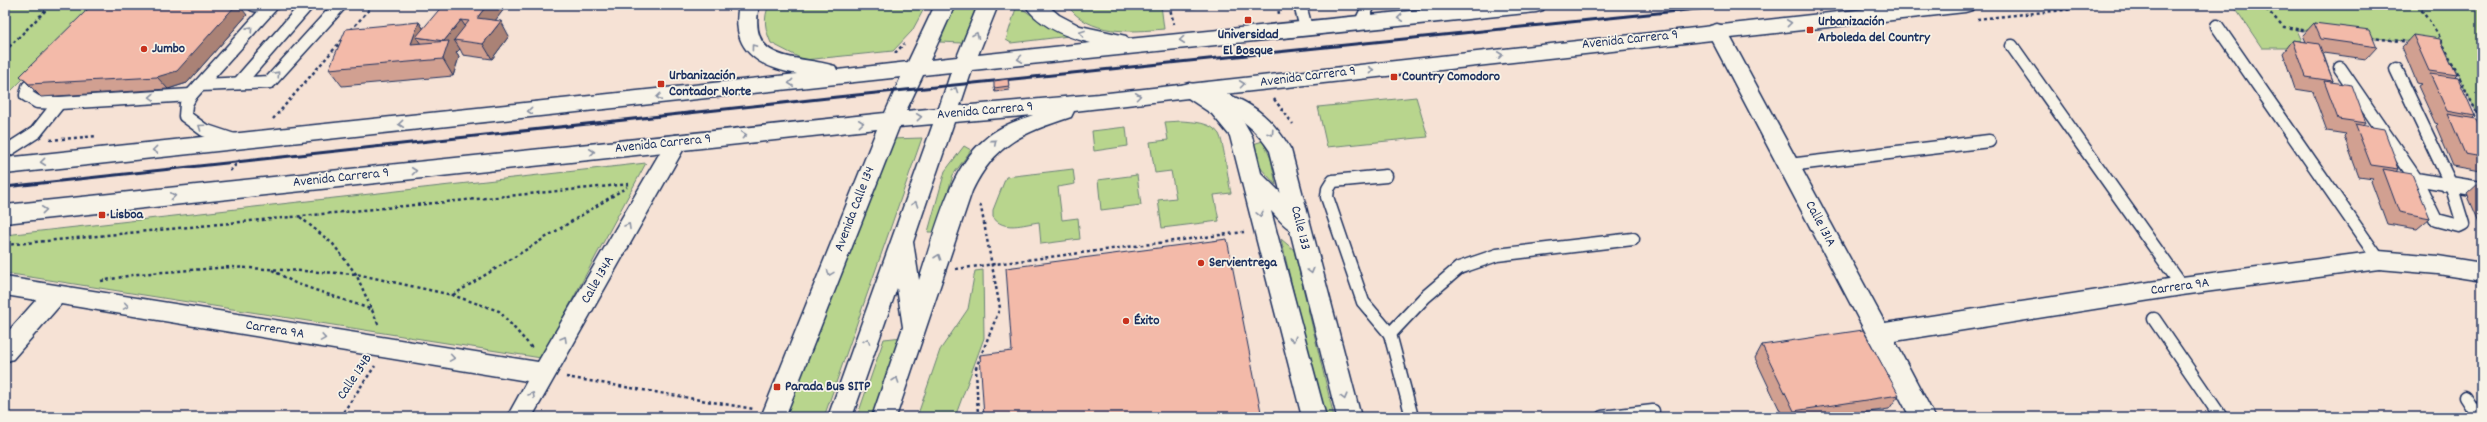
<svg xmlns="http://www.w3.org/2000/svg" width="2487" height="422" font-family="Dekko,sans-serif">
<style>
.green{fill:#b8d58d;stroke:#6a8276}
.lines{fill:none;stroke-linecap:round;stroke-linejoin:round}
.service-casing{stroke:#1b2f5e;stroke-width:15}
.minor-casing{stroke:#1b2f5e;stroke-width:3}
.primary-casing{stroke:#1b2f5e;stroke-width:3}
.path{stroke:#1b2f5e;stroke-width:2.5;stroke-dasharray:3 3;stroke-linecap:butt}
.service{stroke:#f7f3e8;stroke-width:12}
.minor{fill:#f7f3e8;fill-rule:evenodd}
.primary{fill:#f7f3e8;fill-rule:evenodd}
.rail{stroke:#1b2f5e;stroke-width:3}
.wall{fill:#d1a091;stroke:#1b2f5e}
.shaded-wall{fill:#aa8276;stroke:#1b2f5e}
.building{fill:#f3baa9;stroke:#1b2f5e}
.oneway{stroke:#8991a3}
.poi-dot{fill:#c8321e;stroke:#f7f3e8;stroke-width:1.5}
.labels{text-anchor:middle;dominant-baseline:central;stroke-width:3.5;stroke-linejoin:round;paint-order:stroke}
.poi-label{font-size:14px;font-weight:bold;fill:#1b2f5e;stroke:#f7f3e8;text-anchor:start}
.street-label{font-size:14px;fill:#1b2f5e;stroke:#f7f3e8}
</style>
<rect width="100%" height="100%" fill="#f6e2d5"/>
<filter id="ink" filterUnits="userSpaceOnUse"><feTurbulence type="fractalNoise" baseFrequency=".025" numOctaves="2"/><feDisplacementMap in="SourceGraphic" scale="8" xChannelSelector="R" yChannelSelector="G"/><feConvolveMatrix kernelMatrix="1 2 1 2 8 2 1 2 1" color-interpolation-filters="sRGB"/></filter>
<g filter="url(#ink)">
<g class="green">
<polygon points="5,5 97,5 5,97"/>
<path d="M769,5H926L912,31L893,51L804,60L771,43C765,29 763,19 769,5Z"/>
<polygon points="955,5 977,5 962,43 940,42"/>
<polygon points="1017,5 1047,26 1069,36 1011,43 1006,40"/>
<path d="M1067,5H1161L1164,29C1131,32 1089,36 1067,5Z"/>
<polygon points="2233,5 2482,5 2482,123 2443,45 2297,30 2305,48 2262,48"/>
<polygon points="1416,97 1428,137 1327,147 1318,107"/>
<path d="M1181,121C1194,122 1211,122 1219,134C1224,143 1228,181 1231,193L1214,195L1219,221L1162,228L1158,200L1176,198L1171,171L1155,173L1150,142L1168,140L1165,122Z"/>
<polygon points="1126,127 1128,146 1094,151 1092,131"/>
<polygon points="922,138 824,417 783,417 891,139"/>
<polygon points="1263,141 1271,159 1276,185 1257,164 1253,144"/>
<polygon points="964,146 971,150 953,175 936,232 928,232 945,171"/>
<polygon points="646,163 541,358 5,273 5,235"/>
<path d="M1073,169L1075,184L1058,187L1062,220L1078,218L1080,239L1041,244L1039,222C1024,224 1003,232 993,217V210L1006,177Z"/>
<polygon points="1137,175 1141,205 1101,210 1098,180"/>
<polygon points="1281,239 1294,250 1334,417 1323,417"/>
<polygon points="983,270 984,338 955,417 917,417 940,350 968,309 975,271"/>
<polygon points="903,337 875,417 857,417 884,339"/>
</g>
<g class="lines">
<defs>
<g id="service">
<polyline points="254,5 270,7"/>
<polyline points="1300,5 1306,28"/>
<polyline points="1361,22 1369,5"/>
<polyline points="2217,26 2379,260"/>
<polyline points="2012,46 2182,286"/>
<polyline points="2340,68 2416,179 2451,185"/>
<polyline points="2396,69 2451,185 2463,224 2459,226 2436,220 2416,179"/>
<polyline points="239,83 307,5"/>
<polyline points="200,85 270,82 340,5"/>
<polyline points="59,103 191,95"/>
<polyline points="234,140 204,130 185,116 186,104 191,95 272,5"/>
<polyline points="5,152 36,132 59,103 37,102 26,95 28,87 40,74"/>
<polyline points="1789,165 1989,141"/>
<polyline points="1386,176 1333,181 1328,189 1327,197 1363,302 1390,334 1412,417"/>
<polyline points="2154,319 2221,417"/>
<polyline points="1390,334 1425,297 1459,268 1497,255 1633,239"/>
<polyline points="2465,397 2478,417"/>
<polyline points="1602,417 1653,411"/>
</g>
<g id="minor">
<polygon points="1717,24 1724,26 1727,31 1885,323 2182,277 2379,251 2438,256 2482,263 2482,281 2438,274 2379,269 2182,295 1895,341 1935,417 1910,417 1707,31 1710,26"/>
<path d="M1189,83C1236,94 1266,106 1291,150L1361,417H1337L1270,151C1248,116 1219,106 1182,95L1179,90L1182,85Z"/>
<polygon points="676,135 683,137 687,143 532,417 507,417 527,381 61,304 13,359 5,362 5,335 36,300 5,295 5,277 538,362 669,137"/>
<polygon points="2451,177 2482,182 2482,198 2443,191 2440,185 2443,179"/>
</g>
<path id="primary" d="M739,5H759C747,65 796,54 835,66L837,70L908,62L935,5H955L930,60L957,57L978,5H998L978,55L1091,43C1067,37 1039,27 1025,5H1047L1059,15L1080,26L1126,36L1128,39L1470,5H1546L1543,10L1536,12L972,70L960,106L1099,94L1902,5H1975L1972,10L1965,12L1215,95L1233,109L1244,122L1252,136L1261,173L1307,219L1310,225L1307,231C1290,236 1282,222 1271,211L1326,417H1302L1230,136L1212,114L1188,98L1074,111L1071,117C1023,133 995,143 972,191L896,417H872L903,327L897,288L852,417H828L933,124L899,127L785,417H761L877,129L5,223V205L885,113L901,77L5,174V158L797,74C757,67 730,49 739,5ZM951,72L939,108L906,111L923,75ZM1033,115C1015,121 998,127 984,140C948,170 934,237 919,280L913,242L954,122Z"/>
</defs>
<use href="#service" class="service-casing"/>
<use href="#minor" class="minor-casing"/>
<use href="#primary" class="primary-casing"/>
<g class="path">
<polyline points="1169,5 1174,24"/>
<polyline points="1278,5 1279,15"/>
<polyline points="2262,5 2284,27 2308,31"/>
<polyline points="2418,5 2438,34 2482,123"/>
<polyline points="1977,19 2112,5"/>
<polyline points="351,30 373,5"/>
<polyline points="2371,38 2410,42"/>
<polyline points="5,51 51,5"/>
<polyline points="895,53 904,44"/>
<polyline points="1274,99 1293,124"/>
<polyline points="273,119 342,40"/>
<polyline points="50,140 97,136"/>
<polyline points="230,171 240,160"/>
<polyline points="300,217 333,244 356,274 379,326"/>
<polyline points="5,245 630,184"/>
<polyline points="956,269 1244,232"/>
<polyline points="272,270 295,283 373,310"/>
<polyline points="101,281 138,274 231,267 356,274 452,295 499,311 533,349"/>
<polyline points="453,295 627,187"/>
<polyline points="566,377 754,409"/>
<polyline points="340,417 375,366"/>
<polyline points="978,417 976,368 1000,308 980,202"/>
</g>
<use href="#service" class="service"/>
<use href="#minor" class="minor"/>
<use href="#primary" class="primary"/>
<polyline class="rail" points="5,187 837,97 1736,5"/>
</g>
<g class="wall">
<polygon points="507,5 495,20 509,36 492,59 463,55 460,49 456,53 459,57 453,76 342,86 329,69 419,22 423,28"/>
<polygon points="1183,5 1219,5 1184,9"/>
<polygon points="247,15 187,83 168,89 41,97 20,76"/>
<polygon points="2314,23 2377,47 2366,59 2323,53 2333,81 2332,82 2366,123 2364,126 2399,169 2397,172 2430,218 2417,229 2387,224 2371,181 2373,179 2359,177 2344,136 2346,134 2327,131 2313,93 2314,92 2295,89 2283,53 2293,40 2306,42 2303,35"/>
<polygon points="2413,35 2457,75 2455,77 2475,116 2473,118 2482,131 2482,170 2481,171 2453,166 2436,126 2438,124 2435,123 2418,86 2421,84 2417,83 2402,47"/>
<polygon points="1008,79 1009,90 995,92 994,88"/>
<polygon points="2480,182 2482,182 2482,229 2467,194"/>
<polygon points="1762,345 1899,395 1889,409 1834,417 1783,417 1755,358"/>
</g>
<g class="shaded-wall">
<polygon points="236,5 239,5 247,15 187,83 168,89 157,77"/>
<polygon points="487,5 507,5 486,33 477,18"/>
<polygon points="461,20 471,35 454,40 460,49 456,53 459,57 453,76 443,59 444,41"/>
<polygon points="501,21 509,36 492,59 483,44"/>
<polygon points="419,22 430,39 416,37 426,51 411,44"/>
</g>
<g class="building">
<polygon points="92,5 236,5 177,71 157,77 29,84 20,76"/>
<polygon points="443,5 487,5 477,18 501,21 483,44 454,40 469,21 461,20 444,41 416,37"/>
<polygon points="419,22 411,44 449,41 443,59 329,69 346,29"/>
<polygon points="2314,23 2370,30 2377,47 2321,39"/>
<polygon points="2413,35 2440,39 2457,75 2429,71"/>
<polygon points="2293,40 2319,44 2333,81 2306,77"/>
<polygon points="2430,74 2458,78 2475,116 2447,111"/>
<polygon points="1008,79 1009,86 994,88 994,81"/>
<polygon points="2324,81 2352,85 2366,123 2338,119"/>
<polygon points="2448,114 2476,119 2482,131 2482,157 2465,154"/>
<polygon points="2355,124 2384,129 2399,169 2371,165"/>
<polygon points="2383,169 2412,174 2430,218 2399,212"/>
<polygon points="1227,239 1262,417 984,417 980,355 1012,351 1006,268"/>
<polygon points="1863,330 1899,395 1794,411 1762,345"/>
</g>
<defs><path id="oneway-chevron" d="M-2-3.5L2.5 0L-2 3.5" fill="none" stroke-width="1.6" stroke-linecap="round" stroke-linejoin="round"/></defs>
<g class="oneway">
<use href="#oneway-chevron" transform="translate(1400 18) rotate(174)"/>
<use href="#oneway-chevron" transform="translate(1789 23) rotate(-6)"/>
<use href="#oneway-chevron" transform="translate(250 29) rotate(-48)"/>
<use href="#oneway-chevron" transform="translate(1082 33) rotate(-160)"/>
<use href="#oneway-chevron" transform="translate(976 35) rotate(-68)"/>
<use href="#oneway-chevron" transform="translate(1182 40) rotate(174)"/>
<use href="#oneway-chevron" transform="translate(754 47) rotate(-127)"/>
<use href="#oneway-chevron" transform="translate(1500 55) rotate(-6)"/>
<use href="#oneway-chevron" transform="translate(1020 59) rotate(173)"/>
<use href="#oneway-chevron" transform="translate(1371 70) rotate(-6)"/>
<use href="#oneway-chevron" transform="translate(277 74) rotate(-48)"/>
<use href="#oneway-chevron" transform="translate(791 83) rotate(174)"/>
<use href="#oneway-chevron" transform="translate(1242 84) rotate(-7)"/>
<use href="#oneway-chevron" transform="translate(955 90) rotate(-70)"/>
<use href="#oneway-chevron" transform="translate(1138 96) rotate(-7)"/>
<use href="#oneway-chevron" transform="translate(152 97) rotate(177)"/>
<use href="#oneway-chevron" transform="translate(659 97) rotate(174)"/>
<use href="#oneway-chevron" transform="translate(530 111) rotate(174)"/>
<use href="#oneway-chevron" transform="translate(919 117) rotate(-6)"/>
<use href="#oneway-chevron" transform="translate(861 123) rotate(-6)"/>
<use href="#oneway-chevron" transform="translate(401 124) rotate(174)"/>
<use href="#oneway-chevron" transform="translate(201 127) rotate(-145)"/>
<use href="#oneway-chevron" transform="translate(1271 133) rotate(57)"/>
<use href="#oneway-chevron" transform="translate(744 135) rotate(-6)"/>
<use href="#oneway-chevron" transform="translate(994 142) rotate(-40)"/>
<use href="#oneway-chevron" transform="translate(155 150) rotate(174)"/>
<use href="#oneway-chevron" transform="translate(592 152) rotate(-6)"/>
<use href="#oneway-chevron" transform="translate(43 162) rotate(174)"/>
<use href="#oneway-chevron" transform="translate(414 171) rotate(-6)"/>
<use href="#oneway-chevron" transform="translate(173 196) rotate(-6)"/>
<use href="#oneway-chevron" transform="translate(915 204) rotate(-71)"/>
<use href="#oneway-chevron" transform="translate(44 210) rotate(-6)"/>
<use href="#oneway-chevron" transform="translate(1260 214) rotate(77)"/>
<use href="#oneway-chevron" transform="translate(628 226) rotate(-60)"/>
<use href="#oneway-chevron" transform="translate(938 257) rotate(-71)"/>
<use href="#oneway-chevron" transform="translate(1311 271) rotate(75)"/>
<use href="#oneway-chevron" transform="translate(830 273) rotate(111)"/>
<use href="#oneway-chevron" transform="translate(126 306) rotate(9)"/>
<use href="#oneway-chevron" transform="translate(323 338) rotate(9)"/>
<use href="#oneway-chevron" transform="translate(564 339) rotate(-60)"/>
<use href="#oneway-chevron" transform="translate(1293 339) rotate(75)"/>
<use href="#oneway-chevron" transform="translate(867 341) rotate(-70)"/>
<use href="#oneway-chevron" transform="translate(452 358) rotate(9)"/>
<use href="#oneway-chevron" transform="translate(896 380) rotate(-71)"/>
<use href="#oneway-chevron" transform="translate(532 395) rotate(-60)"/>
<use href="#oneway-chevron" transform="translate(1344 397) rotate(75)"/>
</g>
</g>
<g class="poi-dot">
<rect x="1244" y="16" width="8" height="8" rx="2"/>
<rect x="1806" y="26" width="8" height="8" rx="2"/>
<circle cx="144" cy="49" r="4"/>
<rect x="1390" y="73" width="8" height="8" rx="2"/>
<rect x="657" y="80" width="8" height="8" rx="2"/>
<rect x="98" y="211" width="8" height="8" rx="2"/>
<circle cx="1201" cy="263" r="4"/>
<circle cx="1126" cy="321" r="4"/>
<rect x="773" y="383" width="8" height="8" rx="2"/>
</g>
<g class="labels">
<g class="poi-label">
<text x="1818" y="22">Urbanización<tspan x="1818" dy="16">Arboleda del Country</tspan></text>
<text x="1248" y="35" text-anchor="middle">Universidad<tspan x="1248" dy="16">El Bosque</tspan></text>
<text x="152" y="49">Jumbo</text>
<text x="669" y="76">Urbanización<tspan x="669" dy="16">Contador Norte</tspan></text>
<text x="1402" y="77">Country Comodoro</text>
<text x="110" y="215">Lisboa</text>
<text x="1209" y="263">Servientrega</text>
<text x="1134" y="321">Éxito</text>
<text x="785" y="387">Parada Bus SITP</text>
</g>
<g class="street-label">
<text transform="translate(1630 40) rotate(-6)">Avenida Carrera 9</text>
<text transform="translate(1308 77) rotate(-7)">Avenida Carrera 9</text>
<text transform="translate(985 111) rotate(-5)">Avenida Carrera 9</text>
<text transform="translate(663 144) rotate(-6)">Avenida Carrera 9</text>
<text transform="translate(341 178) rotate(-6)">Avenida Carrera 9</text>
<text transform="translate(855 209) rotate(-69)">Avenida Calle 134</text>
<text transform="translate(1820 224) rotate(62)">Calle 131A</text>
<text transform="translate(1300 228) rotate(76)">Calle 133</text>
<text transform="translate(598 280) rotate(-60)">Calle 134A</text>
<text transform="translate(2180 287) rotate(-8)">Carrera 9A</text>
<text transform="translate(275 330) rotate(9)">Carrera 9A</text>
<text transform="translate(355 377) rotate(-56)">Calle 134B</text>
</g>
</g>
<rect width="2487" height="422" fill="none" stroke="#f7f3e8" stroke-width="20"/>
<rect x="10" y="10" width="2467" height="402" fill="none" stroke="#1b2f5e" stroke-width="1.5" filter="url(#ink)"/>
</svg>
